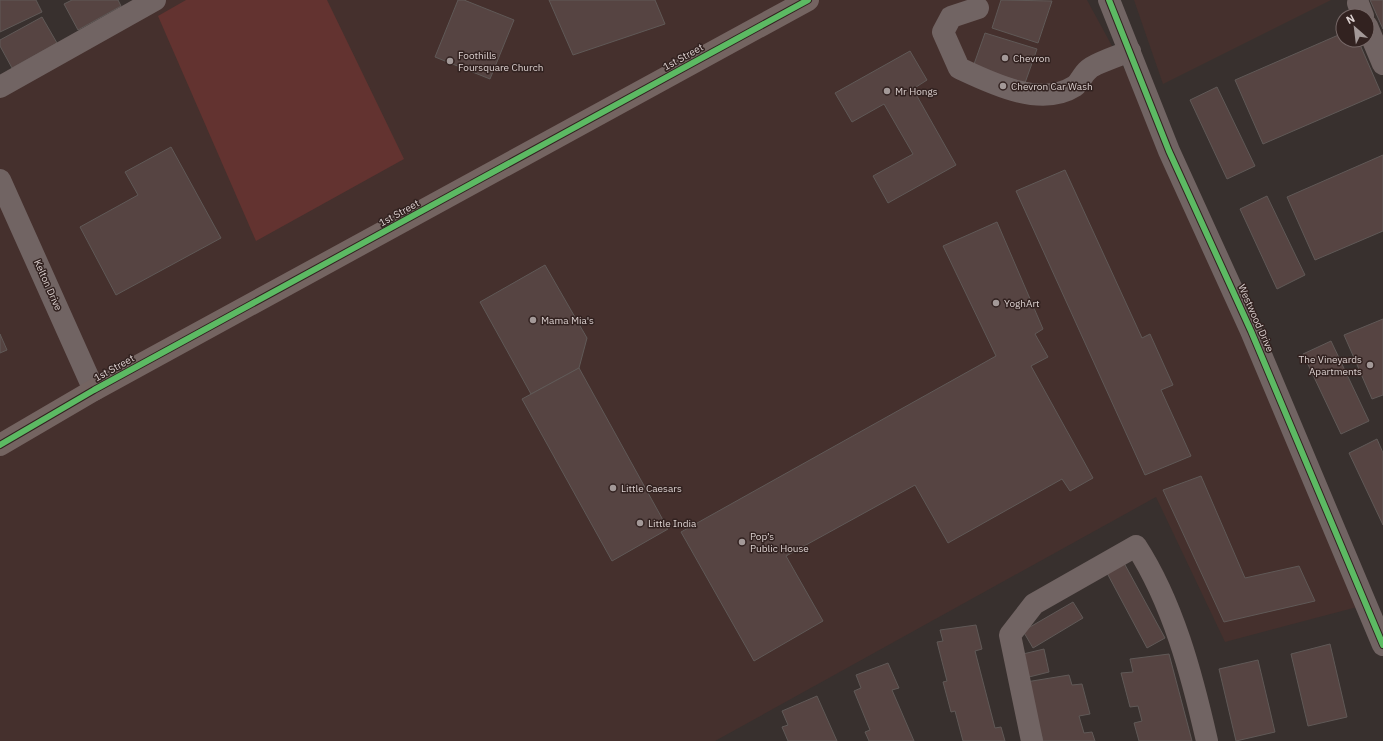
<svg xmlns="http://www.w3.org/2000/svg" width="1383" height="741" font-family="'IBM Plex Sans',sans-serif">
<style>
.built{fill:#45302d}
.green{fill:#633330}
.building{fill:#564442;stroke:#605957}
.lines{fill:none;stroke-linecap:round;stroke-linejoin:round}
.minor{stroke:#716463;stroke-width:22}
.major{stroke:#746461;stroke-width:22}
.cycleway-casing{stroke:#322220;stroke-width:8}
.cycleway{stroke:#5cba63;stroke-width:6}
.poi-dot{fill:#a39998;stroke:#322220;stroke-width:1.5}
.labels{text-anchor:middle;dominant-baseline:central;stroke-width:3;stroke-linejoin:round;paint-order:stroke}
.poi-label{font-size:10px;fill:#ddd2d1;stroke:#322220;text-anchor:start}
.street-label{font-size:10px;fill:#ddd2d1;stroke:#322220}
</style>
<rect width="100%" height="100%" fill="#38302e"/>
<g class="built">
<polygon points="140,0 1087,0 1169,151 1361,606 1225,642 1156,497 715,741 0,741 0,79"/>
<polygon points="1134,0 1331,0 1163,84"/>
</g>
<polygon class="green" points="186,0 327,0 404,159 256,241 158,16"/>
<g class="building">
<polygon points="0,0 36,0 42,12 0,32"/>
<polygon points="72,0 118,0 121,6 78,30 64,4"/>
<polygon points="458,0 464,0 514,20 490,79 435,57"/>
<polygon points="549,0 655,0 665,24 573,55"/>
<polygon points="1001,0 1052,1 1038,43 992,28"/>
<polygon points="1370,0 1383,0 1383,29"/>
<polygon points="42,17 57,43 12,68 0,46 0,40"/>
<polygon points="985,33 1037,49 1025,83 973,67"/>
<polygon points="1343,33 1343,40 1358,40 1381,93 1263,144 1235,80"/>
<polygon points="910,51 927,80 913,89 956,165 888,203 873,176 913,154 884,104 852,122 835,93"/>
<polygon points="1217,87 1255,166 1227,179 1190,100"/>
<polygon points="171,147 221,238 116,295 80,227 138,195 125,172"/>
<polygon points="1383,155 1383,231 1315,260 1287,197"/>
<polygon points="1065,170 1142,338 1150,334 1173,385 1161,390 1191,456 1145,475 1016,191"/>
<polygon points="1267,196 1305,275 1277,289 1240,209"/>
<polygon points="997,222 1043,329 1035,334 1048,357 1031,366 1093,478 1070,491 1062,479 948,543 915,485 786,556 823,621 754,661 681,532 996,356 943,246"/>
<polygon points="545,265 587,338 579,368 531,394 480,302"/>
<polygon points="1383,319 1383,395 1372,399 1344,335"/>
<polygon points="0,334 7,350 0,353"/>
<polygon points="1331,341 1369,421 1341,434 1303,354"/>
<polygon points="579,368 668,529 612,561 522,399"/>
<polygon points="1377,439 1383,453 1383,525 1349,453"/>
<polygon points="1201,476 1245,578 1299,566 1315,601 1224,622 1163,490"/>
<polygon points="1124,563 1165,638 1147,648 1107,573"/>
<polygon points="1073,602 1083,618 1033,648 1023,631"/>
<polygon points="976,625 982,649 975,651 995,728 1001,727 1005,741 963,741 955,711 951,712 943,682 947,681 937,642 943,641 940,630"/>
<polygon points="1330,644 1347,717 1308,726 1291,654"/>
<polygon points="1044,649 1049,672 1029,677 1023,654"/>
<polygon points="1169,654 1192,741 1139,741 1134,723 1142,721 1138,706 1130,707 1121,673 1133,672 1130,659"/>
<polygon points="1258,660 1275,732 1236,741 1219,669"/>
<polygon points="888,663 899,688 892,690 914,741 869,741 865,732 870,730 854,691 861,688 856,675"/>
<polygon points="1069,675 1072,685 1082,684 1090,714 1079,716 1084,733 1092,732 1095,741 1043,741 1026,682"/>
<polygon points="817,696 837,741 788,741 782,727 788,725 782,711"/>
</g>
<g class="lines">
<g class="minor">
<polyline points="1109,0 1169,151 1251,331 1383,645"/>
<polyline points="1358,3 1363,16"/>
<path d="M978,8L951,17L943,32L959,68C991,83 1041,108 1075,86C1080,82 1083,74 1088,70C1093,64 1121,55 1130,51"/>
<polyline points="1367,26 1383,64"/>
<polyline points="0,87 155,0"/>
<polyline points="0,180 94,390"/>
<path d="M1032,741L1010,635L1034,604L1136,546C1173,603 1192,675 1207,741"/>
</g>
<polyline class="major" points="0,445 94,390 808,0"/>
<defs>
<g id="cycleway">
<polyline points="1109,0 1169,151 1251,331 1383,645"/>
<polyline points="0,445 94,390 808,0"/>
</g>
</defs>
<use href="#cycleway" class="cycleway-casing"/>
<use href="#cycleway" class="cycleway"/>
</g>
<g class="poi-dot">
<circle cx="1005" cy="58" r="4"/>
<circle cx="450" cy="61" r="4"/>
<circle cx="1003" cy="86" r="4"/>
<circle cx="887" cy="91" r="4"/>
<circle cx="996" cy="303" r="4"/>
<circle cx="533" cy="320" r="4"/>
<circle cx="1370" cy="365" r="4"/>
<circle cx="613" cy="488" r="4"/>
<circle cx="640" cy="523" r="4"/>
<circle cx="742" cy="542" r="4"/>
</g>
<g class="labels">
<g class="poi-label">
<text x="458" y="55">Foothills<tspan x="458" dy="12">Foursquare Church</tspan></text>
<text x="1013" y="58">Chevron</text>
<text x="1011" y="86">Chevron Car Wash</text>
<text x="895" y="91">Mr Hongs</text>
<text x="1004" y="303">YoghArt</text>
<text x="541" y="320">Mama Mia's</text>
<text x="1362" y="359" text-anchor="end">The Vineyards<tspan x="1362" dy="12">Apartments</tspan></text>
<text x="621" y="488">Little Caesars</text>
<text x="648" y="523">Little India</text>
<text x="750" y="536">Pop’s<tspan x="750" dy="12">Public House</tspan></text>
</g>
<g class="street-label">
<text transform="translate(683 57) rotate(-29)">1st Street</text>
<text transform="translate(399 213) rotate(-29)">1st Street</text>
<text transform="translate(48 285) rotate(66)">Kelton Drive</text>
<text transform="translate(1256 318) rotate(66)">Westwood Drive</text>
<text transform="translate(114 368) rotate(-29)">1st Street</text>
</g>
</g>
<g transform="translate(1355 28) rotate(332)"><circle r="19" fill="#322220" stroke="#766867"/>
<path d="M0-3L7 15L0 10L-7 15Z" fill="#a39998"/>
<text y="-6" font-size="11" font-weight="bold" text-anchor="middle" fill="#ddd2d1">N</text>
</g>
</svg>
